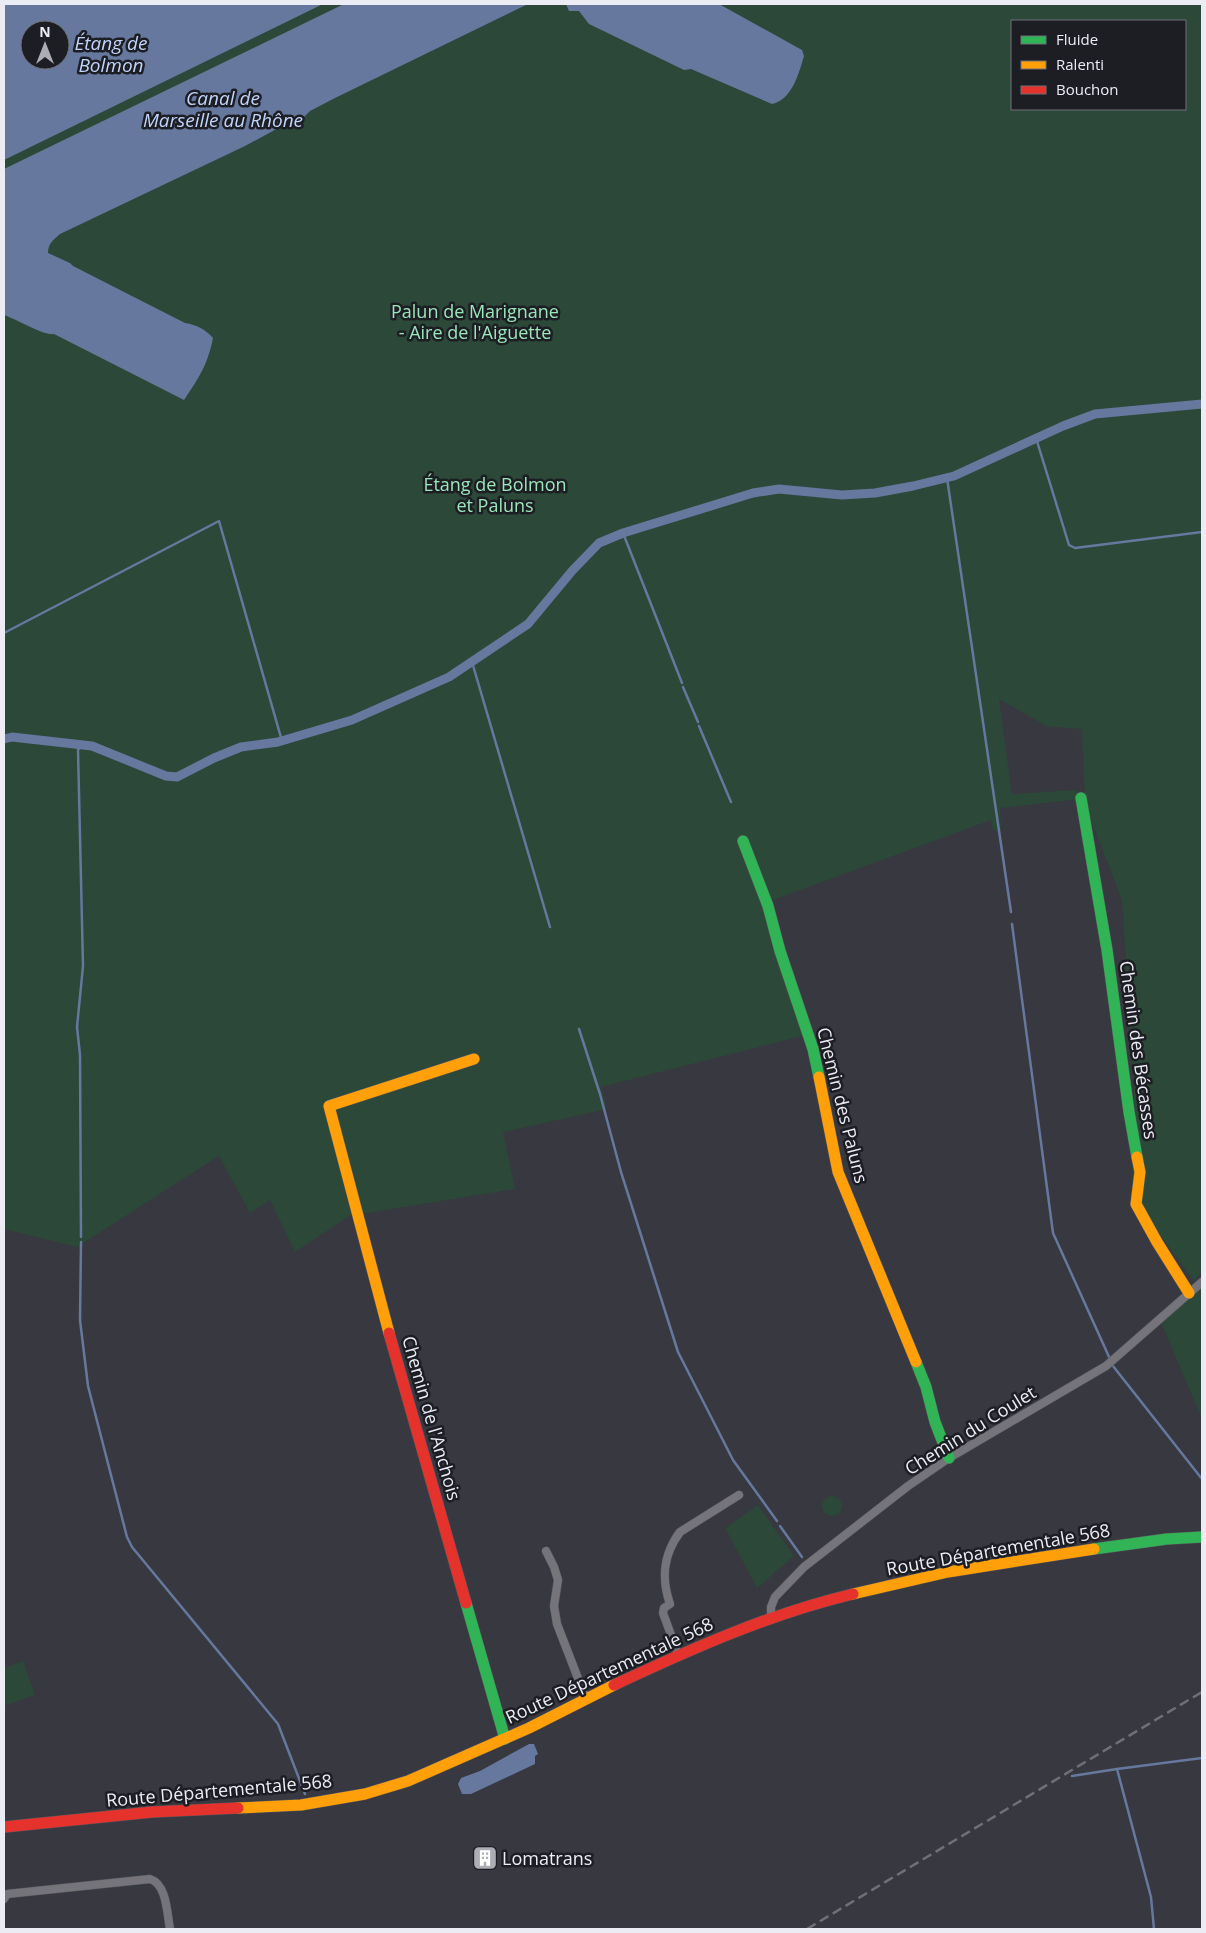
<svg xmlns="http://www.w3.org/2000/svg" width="1206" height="1933" font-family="'Open Sans',sans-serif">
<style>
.green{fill:#2b4838;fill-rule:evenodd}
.water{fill:#66789e;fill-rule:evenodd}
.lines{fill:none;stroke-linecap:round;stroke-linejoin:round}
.stream{stroke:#66789e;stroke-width:2.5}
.canal{stroke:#66789e;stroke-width:9}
.street-casing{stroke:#55555c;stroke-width:9}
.fast-casing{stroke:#55555c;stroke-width:12}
.slow-casing{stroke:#55555c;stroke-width:12}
.jam-casing{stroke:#55555c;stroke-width:12}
.street{stroke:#74747a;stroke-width:8}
.fast{stroke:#30b455;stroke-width:11}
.slow{stroke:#ff9f0a;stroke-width:11}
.jam{stroke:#e5322d;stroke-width:11}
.rail{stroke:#6f6f75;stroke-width:2.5;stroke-dasharray:10 5;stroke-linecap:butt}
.labels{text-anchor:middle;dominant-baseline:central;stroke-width:5;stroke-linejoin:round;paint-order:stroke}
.park-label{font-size:18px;fill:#9ae5b9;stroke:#1d1d24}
.street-label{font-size:18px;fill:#ececf5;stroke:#1d1d24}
.poi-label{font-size:18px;fill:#ececf5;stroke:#1d1d24;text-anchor:start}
.water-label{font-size:19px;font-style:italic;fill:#c0d4fa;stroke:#1d1d24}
</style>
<rect width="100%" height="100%" fill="#383840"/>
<g class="green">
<path d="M4,4H1202V1272L1194,1281L1132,1197L1134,1085L1122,900L1085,804L1082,729L1046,726L999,699L1012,794L1077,790L1080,799L1000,808L1001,830L993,831L991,820L762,904L806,1035L601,1087L607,1109L503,1132L515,1189L349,1216L295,1252L270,1200L250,1213L219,1156L77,1247L4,1229ZM1012,21H1185V109H1012ZM30,30H60V60H30Z"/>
<polygon points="1202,1278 1202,1419 1158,1315"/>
<circle cx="832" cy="1506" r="10"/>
<polygon points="758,1505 794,1556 757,1588 725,1528"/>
<polygon points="23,1661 35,1695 4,1706 4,1668"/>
</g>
<g class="water">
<path d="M4,4H323L4,160ZM30,30H60V60H30Z"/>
<path d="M344,4H528L335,98L310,111L303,118L282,126L245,146L60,234C53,240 48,244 48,253L70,263L73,266L185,323C197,325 205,329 213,338C208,364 199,378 184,400L54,334C44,336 16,319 4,315V169Z"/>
<path d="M566,4H719L802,50L804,56C799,73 792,100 772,104L691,69L684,70L589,24L579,11H569Z"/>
<polygon points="529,1744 534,1744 538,1754 535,1756 535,1764 471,1794 462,1794 458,1784 461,1778 480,1771"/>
</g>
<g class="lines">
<g class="stream">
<polyline points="1036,438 1069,545 1075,548 1202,532"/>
<polyline points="947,478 1011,912"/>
<polyline points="623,533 682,683"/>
<polyline points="4,633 219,521 282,741"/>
<polyline points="472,662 550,927"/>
<polyline points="683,687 698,722"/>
<polyline points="699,726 731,802"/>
<polyline points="1012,924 1053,1233 1110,1359"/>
<polyline points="579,1029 600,1094 621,1172 678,1352 733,1460 777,1521"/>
<polyline points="81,1237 80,1055 77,1027 83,966 78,750 81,745"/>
<polyline points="81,1242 80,1320 88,1386 127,1537 132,1547 278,1724 305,1794"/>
<polyline points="1113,1366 1202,1479"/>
<polyline points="780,1526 802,1557"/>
<polyline points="1072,1776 1117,1769"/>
<polyline points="1154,1929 1151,1897 1117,1769 1202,1758"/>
</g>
<polyline class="canal" points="4,739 12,737 92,746 166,776 177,777 214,758 241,747 278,742 352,720 449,677 528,624 572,571 599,543 623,533 753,493 779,489 842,495 875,493 913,486 954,476 1063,426 1095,414 1202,404"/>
<defs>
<g id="street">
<polyline points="546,1551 554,1567 558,1580 554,1606 557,1624 586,1699"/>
<polyline points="771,1617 771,1607 775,1597 804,1567 908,1486 949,1458 1106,1366 1202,1282"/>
<path d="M678,1654L663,1613L664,1608L670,1604C661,1578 663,1555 680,1532L739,1495"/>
<path d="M4,1899L7,1894L150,1879C167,1884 167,1914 170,1929"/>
</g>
<g id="fast">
<polyline points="1081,798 1107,950 1129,1112 1137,1157"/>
<polyline points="743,841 768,906 780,951 813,1049 819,1077"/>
<polyline points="916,1362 926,1387 935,1422 949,1458"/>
<polyline points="1094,1549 1167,1539 1202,1537"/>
<polyline points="466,1603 505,1739"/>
</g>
<g id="slow">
<polyline points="819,1077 838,1172 916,1362"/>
<polyline points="1137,1157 1140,1172 1136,1204 1157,1242 1189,1293"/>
<polyline points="389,1333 329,1106 474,1059"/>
<polyline points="853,1594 948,1572 1094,1549"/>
<polyline points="238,1808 301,1805 365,1794 408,1781 529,1728 614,1685"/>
</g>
<g id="jam">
<polyline points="389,1333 466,1603"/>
<path d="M614,1685C691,1649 769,1614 853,1594"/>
<polyline points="4,1827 152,1812 238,1808"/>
</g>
</defs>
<use href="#street" class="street-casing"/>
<use href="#fast" class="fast-casing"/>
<use href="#slow" class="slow-casing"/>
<use href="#jam" class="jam-casing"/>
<use href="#street" class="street"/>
<use href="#fast" class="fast"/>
<use href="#slow" class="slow"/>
<use href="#jam" class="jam"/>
<polyline class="rail" points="807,1929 1202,1692"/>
</g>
<defs>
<symbol id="building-square" viewBox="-11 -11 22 22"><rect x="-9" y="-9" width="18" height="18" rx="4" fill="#adadb6" stroke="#1d1d24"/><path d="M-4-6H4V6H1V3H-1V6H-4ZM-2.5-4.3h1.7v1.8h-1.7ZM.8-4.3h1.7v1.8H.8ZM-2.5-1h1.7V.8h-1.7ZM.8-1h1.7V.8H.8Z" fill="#fff"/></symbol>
</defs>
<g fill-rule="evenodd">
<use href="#building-square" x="471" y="1844" width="28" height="28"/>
</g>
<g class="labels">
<g class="park-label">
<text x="475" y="311">Palun de Marignane<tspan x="475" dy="21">- Aire de l'Aiguette</tspan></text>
<text x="495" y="484">Étang de Bolmon<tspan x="495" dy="21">et Paluns</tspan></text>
</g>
<g class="street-label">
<text transform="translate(1139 1050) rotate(82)">Chemin des Bécasses</text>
<text transform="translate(843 1105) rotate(76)">Chemin des Paluns</text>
<text transform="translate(432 1418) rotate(74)">Chemin de l'Anchois</text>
<text transform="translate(970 1430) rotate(-32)">Chemin du Coulet</text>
<text transform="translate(998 1549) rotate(-10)">Route Départementale 568</text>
<text transform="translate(609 1670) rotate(-25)">Route Départementale 568</text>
<text transform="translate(219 1790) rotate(-5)">Route Départementale 568</text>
</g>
<g class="poi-label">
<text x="502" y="1858">Lomatrans</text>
</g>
<g class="water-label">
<text x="111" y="43">Étang de<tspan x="111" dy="22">Bolmon</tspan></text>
<text x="223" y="98">Canal de<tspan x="223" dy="22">Marseille au Rhône</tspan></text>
</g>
</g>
<rect width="1206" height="1933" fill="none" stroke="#ececf5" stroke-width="10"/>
<rect x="1011" y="20" width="175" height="90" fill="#1d1d24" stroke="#707078"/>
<rect x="1021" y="36" width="25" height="8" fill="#30b455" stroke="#707078"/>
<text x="1056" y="45" font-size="15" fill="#ececf5">Fluide</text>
<rect x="1021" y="61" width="25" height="8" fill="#ff9f0a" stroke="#707078"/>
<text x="1056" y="70" font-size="15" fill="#ececf5">Ralenti</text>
<rect x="1021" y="86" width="25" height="8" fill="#e5322d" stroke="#707078"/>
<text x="1056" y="95" font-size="15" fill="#ececf5">Bouchon</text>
<g transform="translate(45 45)"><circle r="24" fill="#1d1d24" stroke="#707078"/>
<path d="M0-4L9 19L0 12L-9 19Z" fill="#adadb6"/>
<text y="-8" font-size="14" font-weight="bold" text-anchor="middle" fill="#ececf5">N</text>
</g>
</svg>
